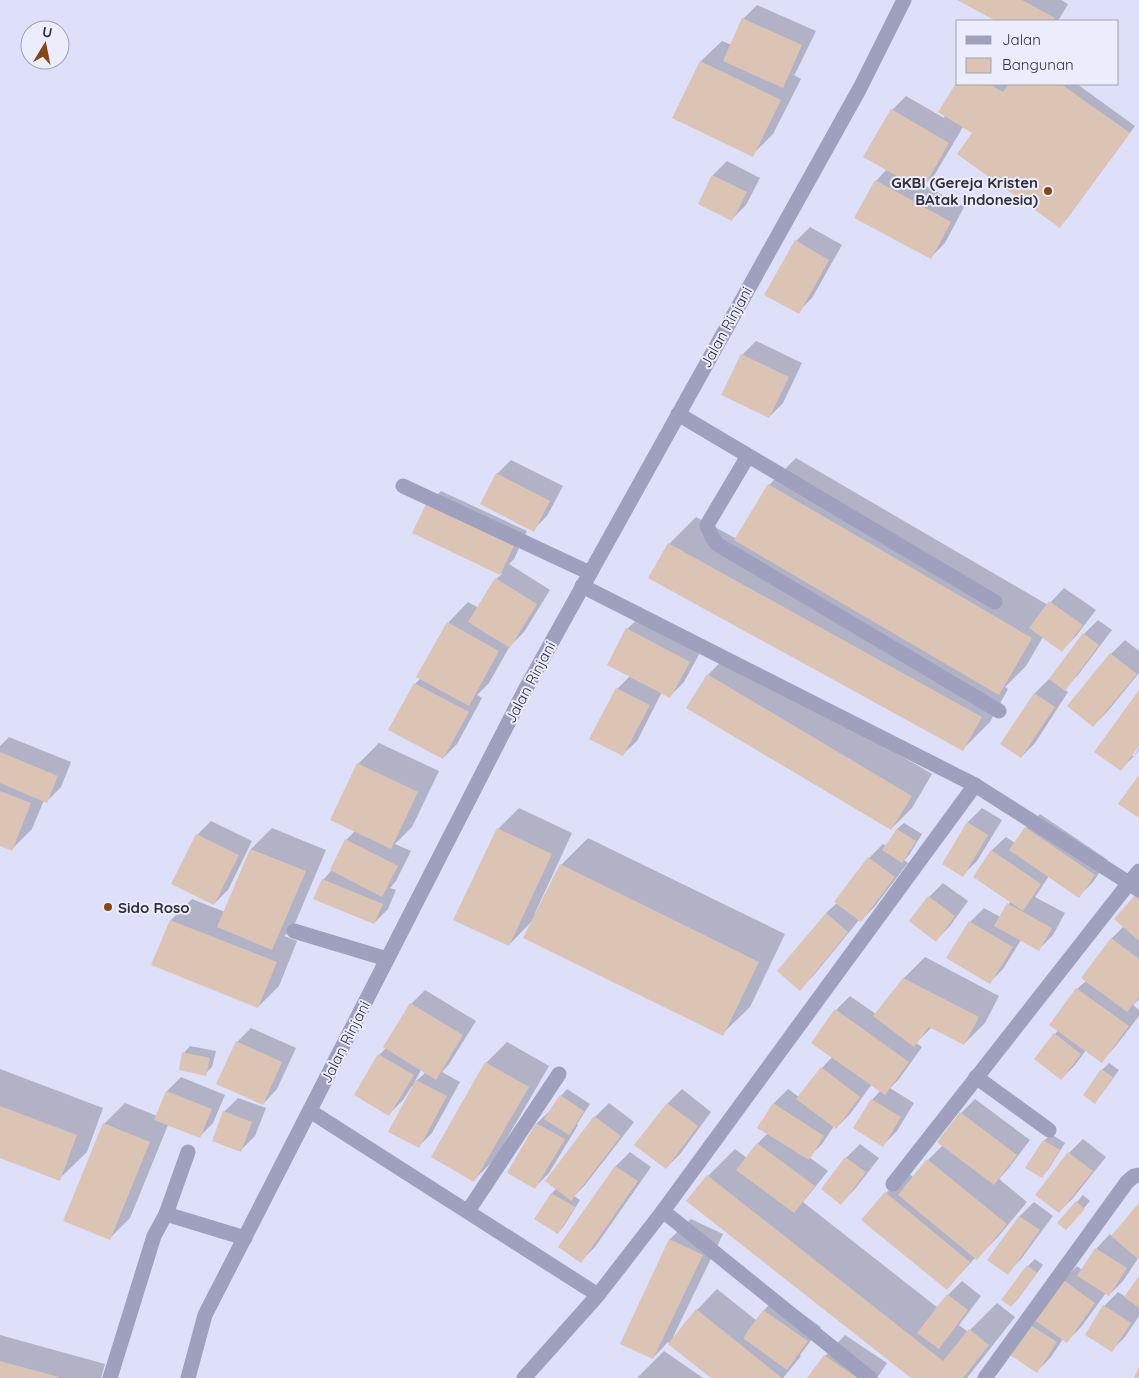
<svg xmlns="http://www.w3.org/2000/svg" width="1139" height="1378" font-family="Quicksand,sans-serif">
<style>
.shadow{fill:#0003;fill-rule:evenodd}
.building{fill:#dcc4b5}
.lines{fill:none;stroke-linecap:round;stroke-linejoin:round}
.minor{stroke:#9fa0be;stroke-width:15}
.poi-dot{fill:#874612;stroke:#ecedfc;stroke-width:2}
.labels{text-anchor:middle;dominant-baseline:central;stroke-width:4;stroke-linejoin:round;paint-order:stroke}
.poi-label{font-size:15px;font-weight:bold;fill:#30303a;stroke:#ecedfc;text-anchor:end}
.street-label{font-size:15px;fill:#30303a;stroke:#ecedfc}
</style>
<rect width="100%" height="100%" fill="#dedff8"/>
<g class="shadow">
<polygon points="959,0 1061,0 1068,4 1058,21 998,21"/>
<polygon points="757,5 816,31 796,72 794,75 801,79 773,134 752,155 701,61 722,41 732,45 743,19"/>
<polygon points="958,84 1006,84 1009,86 1010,84 1077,84 1135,126 1066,220 974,133 963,127 935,174 924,185 964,207 945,243 931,257 876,181 887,169 892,110 906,96 944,118"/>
<polygon points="727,161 760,178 746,205 732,219 700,203 713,175"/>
<polygon points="810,227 842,245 812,298 798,312 796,241"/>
<polygon points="756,341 802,363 783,403 769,417 742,355"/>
<polygon points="796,458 1048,605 1064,588 1096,610 1076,636 1062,650 1043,637 1026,666 1005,687 1008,689 990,722 963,749 669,544 696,517 737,539 769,485"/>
<polygon points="511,460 563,486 547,516 533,530 497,474"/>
<polygon points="441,491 527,531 514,559 509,564 550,590 524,632 510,646 489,683 477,695 482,698 457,744 443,758 415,684 421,678 448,623 468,602 479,608 496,579 502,574 414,532 427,505"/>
<polygon points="642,615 703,647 684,682 670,696 662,692 637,741 622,755 591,738 617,689 630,676 627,629"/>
<polygon points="1098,620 1112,630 1078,675 1064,689 1068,692 1035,743 1021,757 1001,744 1035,693 1049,679 1050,680 1084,634"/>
<polygon points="1125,640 1139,651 1139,673 1107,712 1093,726 1069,706 1111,654"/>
<polygon points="728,654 932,774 912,808 891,829 708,675"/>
<polygon points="1139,692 1139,744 1131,756 1134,756 1139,748 1139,750 1135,755 1121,769"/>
<polygon points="9,737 71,762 61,787 47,801 44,800 32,829 11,850 0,845 0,746"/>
<polygon points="379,743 439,771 412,827 395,844 411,851 396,881 390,888 396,890 388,909 374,923 323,880 332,870 346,840 355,831 358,764"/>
<polygon points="519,808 572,833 535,913 537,914 561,865 588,838 785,934 750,1007 722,1034 533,920 509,945 498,829"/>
<polygon points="982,808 1002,820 977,861 963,875 943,863 968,822"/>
<polygon points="1040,814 1108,860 1093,882 1079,896 1049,876 1035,897 1065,913 1053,935 1039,949 1021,940 1003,969 989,983 948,958 970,922 984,908 1000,917 1011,901 991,851 1006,837 1015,843 1026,828"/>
<polygon points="211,821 252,841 228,890 214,904 197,835"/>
<polygon points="904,823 922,834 909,855 904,860 908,863 875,906 861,921 859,920 814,975 800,989 826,913 837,903 836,902 869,858 883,844 886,846 897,829"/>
<polygon points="272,828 326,850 293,928 284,936 297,941 279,986 258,1007 171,920 192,899 225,912 251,849"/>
<polygon points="943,883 968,901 950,926 936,940 910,921 929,897"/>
<polygon points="1139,893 1139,999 1133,1005 1139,1010 1139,1016 1115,1047 1101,1062 1086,1050 1075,1065 1061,1079 1055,1034 1058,1030 1077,989 1086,981 1112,938 1124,926 1116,919"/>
<polygon points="925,957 999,996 985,1023 964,1044 932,1027 916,1043 922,1047 899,1079 890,1088 914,1103 897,1131 883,1145 872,1100 881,1090 872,1084 850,1114 836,1128 834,1126 822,1144 809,1157 828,1171 803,1202 938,1308 948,1295 962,1281 981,1296 959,1325 968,1332 997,1303 1015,1317 967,1378 913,1378 708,1176 735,1149 747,1158 758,1143 768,1133 774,1103 788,1089 799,1097 822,1068 833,1056 836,1010 850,996 876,1014 904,978"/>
<path d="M425,990L476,1021L449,1064L442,1072L460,1082L432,1133L418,1147L414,1087L412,1086L403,1100L389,1114L379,1055L386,1048L411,1004ZM421,1070L426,1072L414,1083Z"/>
<polygon points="251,1028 296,1048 277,1089 263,1104 237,1042"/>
<polygon points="507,1042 549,1066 495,1159 474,1180 486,1063"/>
<polygon points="190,1046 216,1051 212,1067 205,1074 184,1053"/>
<polygon points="1109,1063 1119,1070 1101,1095 1095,1102 1102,1070"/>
<polygon points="0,1069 103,1108 87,1152 59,1179 0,1157"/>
<polygon points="181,1077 225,1095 213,1123 199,1137 168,1125 130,1218 109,1239 104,1124 125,1103 157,1116 167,1091"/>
<polygon points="567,1089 590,1104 577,1124 578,1125 549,1173 535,1187 508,1172 537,1123 552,1109 561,1096"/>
<polygon points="682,1089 711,1112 680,1154 666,1168 636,1145 668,1103"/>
<polygon points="238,1098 266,1108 255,1136 241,1150 224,1112"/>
<polygon points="975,1099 1030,1140 1008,1169 999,1179 1027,1202 998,1237 977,1258 976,1257 947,1288 886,1193 907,1172 914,1178 928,1160 943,1145 961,1113"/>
<polygon points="609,1103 634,1122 585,1185 574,1196 580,1200 564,1226 558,1233 536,1219 552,1193 557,1188 595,1117"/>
<polygon points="1051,1134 1065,1143 1048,1170 1041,1177 1027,1167 1044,1141"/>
<polygon points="1083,1139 1106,1157 1073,1198 1059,1212 1069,1153"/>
<polygon points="860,1144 879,1158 855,1189 841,1203 846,1158"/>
<polygon points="630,1152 651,1167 595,1247 581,1261 560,1247 616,1166"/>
<polygon points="1083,1195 1090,1201 1072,1222 1077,1202"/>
<polygon points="1034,1202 1053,1216 1021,1259 1007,1273 989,1260 1020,1216"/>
<polygon points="1139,1205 1139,1257 1123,1281 1109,1295 1106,1293 1081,1327 1067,1341 1063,1339 1051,1357 1037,1371 1031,1325 1037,1320 1063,1280 1077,1266 1082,1270 1096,1249 1110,1234 1112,1236"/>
<polygon points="691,1219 723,1234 673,1337 674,1338 697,1310 717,1289 757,1321 764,1310 778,1296 821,1327 800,1355 801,1356 783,1378 713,1378 668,1342 653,1358 622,1343 670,1239"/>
<polygon points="1035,1259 1043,1265 1018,1299 1011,1306 1003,1299 1028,1266"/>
<polygon points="1139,1278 1139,1316 1125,1337 1111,1351 1086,1334 1104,1306 1118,1292 1126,1297"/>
<polygon points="0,1335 105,1364 101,1378 0,1378"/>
<polygon points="845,1335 887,1363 877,1378 809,1378 825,1356"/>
<polygon points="664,1351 703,1378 637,1378"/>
</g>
<g class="building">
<polygon points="957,0 1022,0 1055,18 1053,21 996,21"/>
<polygon points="742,18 802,45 783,88 723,61"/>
<polygon points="700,61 781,100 753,157 672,118"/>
<polygon points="958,80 958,84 989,84 1003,92 1009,84 1061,84 1130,133 1060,228 957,154 972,133 938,112"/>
<polygon points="891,109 949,143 922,190 863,157"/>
<polygon points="712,175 747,192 732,221 698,204"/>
<polygon points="875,180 951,222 931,259 854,218"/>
<polygon points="795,240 829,260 799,314 764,295"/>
<polygon points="741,354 789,377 769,418 721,395"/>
<polygon points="496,473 550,501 534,532 480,504"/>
<polygon points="768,484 1032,638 999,695 734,540"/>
<polygon points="426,504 514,546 500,575 412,533"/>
<polygon points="668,543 982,717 963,751 648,578"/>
<polygon points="495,578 537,604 510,648 468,622"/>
<polygon points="1049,601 1083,625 1062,652 1029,628"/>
<polygon points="447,622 499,651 469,706 416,677"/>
<polygon points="626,628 690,662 670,698 607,665"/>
<polygon points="1083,633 1099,645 1065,691 1049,679"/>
<polygon points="1110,653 1137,674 1093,727 1067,706"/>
<polygon points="707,674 912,796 891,830 686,708"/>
<polygon points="414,683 469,712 443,759 388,730"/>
<polygon points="616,688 650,705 623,756 589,739"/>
<polygon points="1139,690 1139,746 1121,771 1094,752"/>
<polygon points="1034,693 1055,707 1021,758 1000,744"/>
<polygon points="0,752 58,776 47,803 0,783"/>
<polygon points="357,763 418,792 391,849 330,820"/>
<polygon points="1139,775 1139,818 1118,804"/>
<polygon points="0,791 31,803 12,851 0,846"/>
<polygon points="967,822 988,835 963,877 942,864"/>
<polygon points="1025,827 1095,875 1079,898 1009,850"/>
<polygon points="497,828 552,854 509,946 453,920"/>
<polygon points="897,829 916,841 902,863 882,850"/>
<polygon points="196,834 239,855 214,905 171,884"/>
<polygon points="345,839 398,866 382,897 330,870"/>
<polygon points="250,849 306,871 272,950 217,927"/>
<polygon points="991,850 1041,884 1023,911 973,877"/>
<polygon points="868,857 895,877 861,922 834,902"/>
<polygon points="560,864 759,962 723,1036 523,938"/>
<polygon points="322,879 383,904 374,924 313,899"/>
<polygon points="1135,895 1139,899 1139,941 1114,919"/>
<polygon points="928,896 955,916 936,942 909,921"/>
<polygon points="1007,903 1052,928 1039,951 994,926"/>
<polygon points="826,913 848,932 800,991 777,971"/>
<polygon points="170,920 277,962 258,1008 151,965"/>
<polygon points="969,921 1013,947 990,984 946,958"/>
<polygon points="1111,938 1139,959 1139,997 1127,1012 1081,978"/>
<polygon points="903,978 979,1017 964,1045 929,1027 914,1047 873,1016"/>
<polygon points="1076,988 1129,1026 1102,1063 1049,1025"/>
<polygon points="410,1003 463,1035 436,1080 383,1047"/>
<polygon points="835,1009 909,1062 885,1095 811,1043"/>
<polygon points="1054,1033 1081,1054 1061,1080 1034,1059"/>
<polygon points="236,1041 282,1062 263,1105 216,1084"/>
<polygon points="182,1052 210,1058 206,1076 179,1070"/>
<polygon points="378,1054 414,1075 389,1116 354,1095"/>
<polygon points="485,1062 529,1087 474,1182 431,1157"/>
<polygon points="821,1067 860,1097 836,1129 796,1099"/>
<polygon points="1101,1069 1113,1077 1095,1104 1083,1095"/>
<polygon points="416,1080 447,1096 419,1148 388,1132"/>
<polygon points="166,1091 212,1109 200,1138 154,1120"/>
<polygon points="560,1095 584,1111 569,1135 544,1119"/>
<polygon points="871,1099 901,1117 883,1147 853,1128"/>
<polygon points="667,1103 698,1126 666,1169 634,1145"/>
<polygon points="773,1103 824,1136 809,1160 757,1128"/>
<polygon points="0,1106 77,1135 60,1181 0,1158"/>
<polygon points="223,1111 252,1122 241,1152 212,1141"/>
<polygon points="960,1112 1017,1155 994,1185 937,1142"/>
<polygon points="594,1116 621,1136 571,1201 545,1181"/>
<polygon points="103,1123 150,1142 110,1240 63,1221"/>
<polygon points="536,1123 565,1139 535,1189 507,1173"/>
<polygon points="1043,1140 1060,1150 1042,1178 1025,1168"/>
<polygon points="757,1143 815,1186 794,1213 736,1170"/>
<polygon points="1068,1152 1093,1171 1059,1213 1035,1195"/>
<polygon points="845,1157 866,1172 841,1205 821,1189"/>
<polygon points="927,1159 1007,1224 977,1260 898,1195"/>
<polygon points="615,1166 638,1181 581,1263 558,1247"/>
<polygon points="707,1175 943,1361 969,1329 989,1345 963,1378 911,1378 686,1201"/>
<polygon points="885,1192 970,1262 947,1290 861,1220"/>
<polygon points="551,1193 575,1207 558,1234 534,1219"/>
<polygon points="1076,1201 1085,1209 1066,1230 1057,1223"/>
<polygon points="1139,1203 1139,1258 1138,1259 1111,1236"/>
<polygon points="1019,1216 1040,1230 1008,1275 987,1260"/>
<polygon points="669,1239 703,1255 653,1359 620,1344"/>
<polygon points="1095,1248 1127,1268 1109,1296 1077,1276"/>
<polygon points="1027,1265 1037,1273 1011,1307 1001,1300"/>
<polygon points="1139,1276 1139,1308 1124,1297"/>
<polygon points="1062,1279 1095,1303 1067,1343 1033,1319"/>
<polygon points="947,1294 968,1310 939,1349 917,1333"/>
<polygon points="1103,1305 1131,1323 1112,1352 1085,1335"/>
<polygon points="696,1309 782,1378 711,1378 668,1344"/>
<polygon points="763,1310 808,1341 787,1370 743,1338"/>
<polygon points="1030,1325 1057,1342 1037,1373 1010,1355"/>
<polygon points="824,1355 857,1378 807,1378"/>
<polygon points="0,1361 59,1377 59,1378 0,1378"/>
<polygon points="1139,1366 1139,1378 1134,1378"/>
</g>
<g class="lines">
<g class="minor">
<polyline points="678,414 995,602"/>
<polyline points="748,456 707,525 711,535 717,544 999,711"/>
<polyline points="403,486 590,573"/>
<polyline points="582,586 975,785"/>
<polyline points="294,931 387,959"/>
<polyline points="976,1077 1049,1130"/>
<polyline points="310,1111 598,1295"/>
<polyline points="893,1184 1129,883 1139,890"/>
<polyline points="468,1211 559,1074"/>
<polyline points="663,1211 870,1378"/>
<polyline points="166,1214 188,1152"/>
<polyline points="110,1378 154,1236 166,1214 245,1238"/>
<polyline points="188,1378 205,1315 525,690 860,88 904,0"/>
<polyline points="524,1378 598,1295 663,1211 975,785 1129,883 1139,871"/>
<polyline points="985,1378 1127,1182 1134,1176 1139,1175"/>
</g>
</g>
<g class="poi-dot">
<circle cx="1048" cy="191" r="5"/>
<circle cx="108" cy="907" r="5"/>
</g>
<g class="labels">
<g class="poi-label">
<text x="1038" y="182">GKBI (Gereja Kristen<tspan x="1038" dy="17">BAtak Indonesia)</tspan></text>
<text x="118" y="907" text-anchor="start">Sido Roso</text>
</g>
<g class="street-label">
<text transform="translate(726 327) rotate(-61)">Jalan Rinjani</text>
<text transform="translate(530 682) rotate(-62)">Jalan Rinjani</text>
<text transform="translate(345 1042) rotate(-63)">Jalan Rinjani</text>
</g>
</g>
<rect x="956" y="20" width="162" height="65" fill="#ecedfc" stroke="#a1a1ae"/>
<rect x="966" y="36" width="25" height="8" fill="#9fa0be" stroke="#a1a1ae"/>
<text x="1002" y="45" font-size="15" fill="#30303a">Jalan</text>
<rect x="966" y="58" width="25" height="15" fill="#dcc4b5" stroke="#a1a1ae"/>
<text x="1002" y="70" font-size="15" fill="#30303a">Bangunan</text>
<g transform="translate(45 45) rotate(10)"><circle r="24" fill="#ecedfc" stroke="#a1a1ae"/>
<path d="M0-4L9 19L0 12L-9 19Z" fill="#874612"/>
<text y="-8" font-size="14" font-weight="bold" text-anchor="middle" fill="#30303a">U</text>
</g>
</svg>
